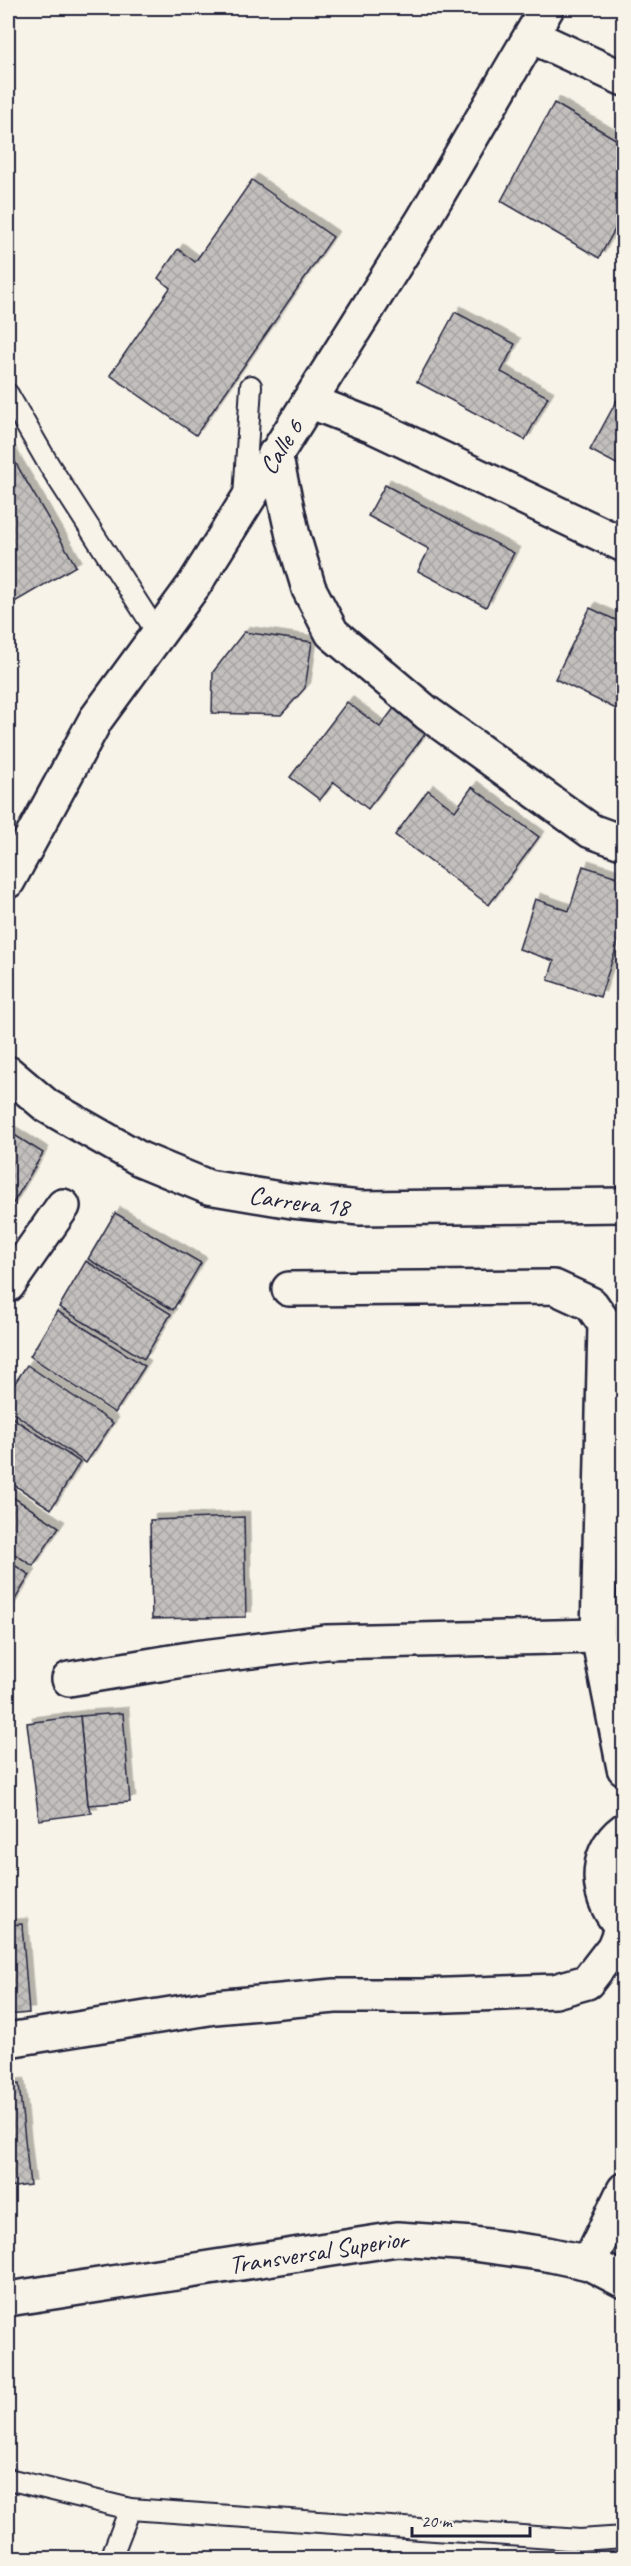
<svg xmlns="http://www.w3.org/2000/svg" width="631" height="2566" font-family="Caveat,sans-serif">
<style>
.building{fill:url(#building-cross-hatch);stroke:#22223b;stroke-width:1.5;filter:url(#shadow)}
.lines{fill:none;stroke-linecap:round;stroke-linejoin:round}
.service-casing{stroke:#22223b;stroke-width:24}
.minor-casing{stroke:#22223b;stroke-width:38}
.secondary-casing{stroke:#22223b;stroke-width:38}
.service{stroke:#f7f3e8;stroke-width:20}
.minor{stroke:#f7f3e8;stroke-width:33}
.secondary{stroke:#f7f3e8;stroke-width:33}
.labels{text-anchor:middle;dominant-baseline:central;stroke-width:4.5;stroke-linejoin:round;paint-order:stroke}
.street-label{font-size:26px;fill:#22223b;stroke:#f7f3e8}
</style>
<defs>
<pattern id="building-cross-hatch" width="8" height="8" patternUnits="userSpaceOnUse" patternTransform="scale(1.5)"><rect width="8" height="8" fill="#c2bfbd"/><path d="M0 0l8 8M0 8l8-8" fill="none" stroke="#a6a4a3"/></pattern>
<filter id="shadow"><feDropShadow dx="5.5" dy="-5.5" stdDeviation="0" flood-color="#0004"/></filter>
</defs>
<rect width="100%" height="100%" fill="#f7f3e8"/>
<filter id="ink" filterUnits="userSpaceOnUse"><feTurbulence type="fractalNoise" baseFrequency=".0167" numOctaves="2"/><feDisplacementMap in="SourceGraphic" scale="12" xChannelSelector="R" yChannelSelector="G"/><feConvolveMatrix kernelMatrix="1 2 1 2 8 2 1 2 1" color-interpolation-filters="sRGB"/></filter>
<g filter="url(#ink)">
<g class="building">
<polygon points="554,103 624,144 624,213 599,258 501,201"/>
<polygon points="252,180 333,237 196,435 110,375 170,288 158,278 178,249 195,262"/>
<polygon points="455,312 515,344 501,372 548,397 525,440 417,382"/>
<polygon points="624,387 624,468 590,450"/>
<polygon points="8,450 76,566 8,606"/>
<polygon points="385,485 514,553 486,607 418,571 429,549 368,516"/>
<polygon points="590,608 624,624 624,713 555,679"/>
<polygon points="244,632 312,642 305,688 281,715 212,713 213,672"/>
<polygon points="347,702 380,727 394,708 426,733 368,809 334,782 320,800 290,777"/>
<polygon points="472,787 539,837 489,905 395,835 428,790 455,811"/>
<polygon points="583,866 624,879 624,925 600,997 548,980 554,961 519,949 535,899 569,911"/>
<polygon points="8,1131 43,1153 8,1212"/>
<polygon points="115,1213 201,1263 173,1310 88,1259"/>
<polygon points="86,1261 171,1314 144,1359 59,1307"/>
<polygon points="57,1311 145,1366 115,1413 30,1356"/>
<polygon points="27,1365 113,1423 86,1463 8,1409 8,1393"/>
<polygon points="8,1415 80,1462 51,1509 8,1481"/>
<polygon points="8,1494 59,1527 33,1566 8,1550"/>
<polygon points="244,1517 246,1617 152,1619 150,1520"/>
<polygon points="8,1561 30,1575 8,1611"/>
<polygon points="123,1713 130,1802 88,1805 80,1716"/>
<polygon points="80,1716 88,1805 92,1813 39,1820 27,1723"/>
<polygon points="22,1924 29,2013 8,2015 8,1925"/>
<polygon points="19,2084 30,2185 8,2188 8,2085"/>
</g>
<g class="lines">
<defs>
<g id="service">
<polyline points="8,394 49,465 158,634"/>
<polyline points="244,498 251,386"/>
<polyline points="8,2479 130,2509 580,2540 624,2537"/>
<polyline points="111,2558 130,2509"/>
</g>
<g id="minor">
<polyline points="531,36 624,79"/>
<polyline points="309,401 373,426 624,545"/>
<polyline points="275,454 293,536 309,589 332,633 427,713 591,831 624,843"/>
<path id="s1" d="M8,881L96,719L194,585L423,220L547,8"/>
<path id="s2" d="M8,1073L47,1106L140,1159L208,1187L292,1201L360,1208L624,1205"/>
<polyline points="8,1285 63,1206"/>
<polyline points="289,1289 554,1287 591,1304 605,1324 598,1636 624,1768"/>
<polyline points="69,1679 195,1658 326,1642 598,1636"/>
<path d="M624,1830C591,1854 596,1902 624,1928"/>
<polyline points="8,2040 215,2007 335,1996 422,1996 555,1991 587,1982 614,1947 622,1927"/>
<polyline points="589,2263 624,2190"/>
</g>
<g id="secondary">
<path id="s3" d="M8,2299L397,2239L474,2244L547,2254L589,2263L624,2281"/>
</g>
</defs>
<use href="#service" class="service-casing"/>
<use href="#minor" class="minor-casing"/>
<use href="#secondary" class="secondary-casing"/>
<use href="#service" class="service"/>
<use href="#minor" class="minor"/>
<use href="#secondary" class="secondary"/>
</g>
</g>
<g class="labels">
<g class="street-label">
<text stroke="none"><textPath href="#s1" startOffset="514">Calle 6</textPath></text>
<text stroke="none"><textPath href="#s2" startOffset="324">Carrera 18</textPath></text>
<text stroke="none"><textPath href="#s3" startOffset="314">Transversal Superior</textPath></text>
</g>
</g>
<rect width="631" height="2566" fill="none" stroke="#f7f3e8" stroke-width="30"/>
<rect x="15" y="15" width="601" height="2536" fill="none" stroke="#22223b" stroke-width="2" filter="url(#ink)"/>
<path d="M412 2527v9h118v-9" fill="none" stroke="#22223b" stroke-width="3"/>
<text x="421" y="2527" font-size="18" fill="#22223b" stroke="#f7f3e8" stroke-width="4.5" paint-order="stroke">20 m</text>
</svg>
